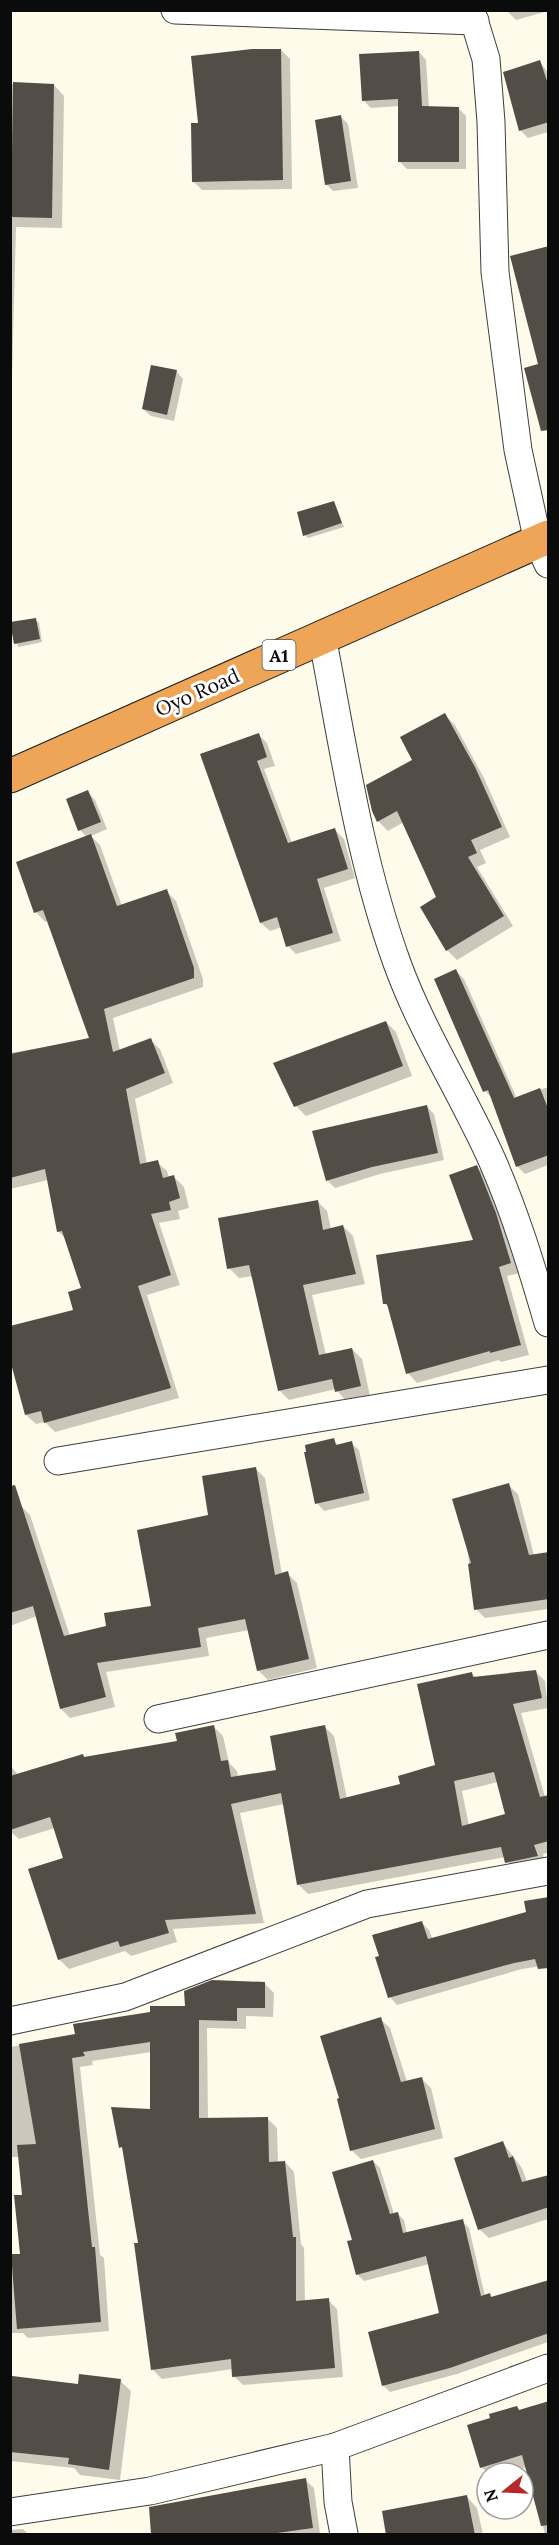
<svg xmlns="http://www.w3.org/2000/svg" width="559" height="2545" font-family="Lora,serif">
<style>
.shadow{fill:#0003;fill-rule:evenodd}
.building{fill:#534d48;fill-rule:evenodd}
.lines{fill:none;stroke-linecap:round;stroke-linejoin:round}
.minor-casing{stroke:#3e3e3e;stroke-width:29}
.highway-casing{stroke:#1c1c1c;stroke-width:35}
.minor{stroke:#fff;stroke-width:27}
.highway{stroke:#efa557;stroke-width:33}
.labels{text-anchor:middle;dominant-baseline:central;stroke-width:6;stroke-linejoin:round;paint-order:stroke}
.shield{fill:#fff;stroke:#545454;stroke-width:1.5}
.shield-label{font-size:18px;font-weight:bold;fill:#0b0b0b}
.street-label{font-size:20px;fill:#0b0b0b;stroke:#fff}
</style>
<rect width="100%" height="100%" fill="#fefbea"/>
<g class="shadow">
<polygon points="506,10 548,10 548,11 516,20"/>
<polygon points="281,50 290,59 292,189 202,190 193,181 199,124"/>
<polygon points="419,52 426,60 429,108 458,108 466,116 466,169 407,169 399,161 399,106 371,108 363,100"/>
<polygon points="540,62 548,73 548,132 528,138 520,130"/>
<polygon points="10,84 54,85 64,96 62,228 16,227 12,377"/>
<polygon points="341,117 348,124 358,188 333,191 326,184"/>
<polygon points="176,371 183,379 174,421 151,416 143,409"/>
<polygon points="334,503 344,527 308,538 305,535"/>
<polygon points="35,620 39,623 42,642 19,647 16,643"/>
<polygon points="445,715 455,725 484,778 510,837 480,850 486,863 477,867 513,926 457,960 447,950 438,898 404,822 388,831 378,821"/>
<polygon points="258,734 267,743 275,766 264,769 292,843 335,830 344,839 355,878 324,888 341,941 296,954 288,946 282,927 270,931 261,923 202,755"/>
<polygon points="88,792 95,800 107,829 91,836 100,845 122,906 166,891 176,901 203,979 203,987 113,1018 120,1051 150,1040 160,1049 173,1083 135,1099 147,1164 157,1162 167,1171 169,1178 174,1177 184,1187 189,1208 178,1211 180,1219 159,1223 180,1285 147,1295 179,1398 55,1432 45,1422 36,1424 26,1415 83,1289 67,1240 58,1231 48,1180 10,1189 10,1053 91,1039 48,921 45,922 36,912 87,837 80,830"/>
<polygon points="456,971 464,979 517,1099 548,1087 548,1165 525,1174 517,1166 492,1098 485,1091"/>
<polygon points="386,1022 396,1032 412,1076 306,1116 296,1106"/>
<polygon points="427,1107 434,1114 444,1160 380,1174 335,1188 328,1181 314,1132"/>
<polygon points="477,1167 486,1176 520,1273 507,1276 529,1355 501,1362 499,1360 417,1383 408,1373 389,1308 385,1304 475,1242"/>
<polygon points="317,1201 327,1211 331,1229 343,1226 353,1236 365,1284 312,1295 326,1355 352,1349 362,1359 370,1396 346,1401 336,1389 289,1400 279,1390 253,1276 239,1278 229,1268"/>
<polygon points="333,1440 339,1446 351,1443 359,1450 370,1500 324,1511 317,1503"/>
<polygon points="255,1468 265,1478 282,1574 287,1573 297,1583 317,1668 268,1680 258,1670 249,1630 206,1638 209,1656 106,1672 115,1707 70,1718 61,1709 37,1616 10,1626 10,1509 21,1506 30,1515 70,1636 108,1627 153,1607 210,1516"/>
<polygon points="508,1485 518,1494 534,1555 548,1553 548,1609 485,1618 476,1609 466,1541"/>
<path d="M536,1672L545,1681L548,1708L521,1713L545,1797L548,1796V1853L543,1854L546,1865L516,1872L505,1857L308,1894L298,1884L284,1804L240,1813L264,1923L173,1929L177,1942L131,1956L125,1951L69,1969L59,1959L65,1859L55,1828L19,1839L10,1831V1765L18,1775L85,1758L179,1742L213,1726L223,1736L229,1763L237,1771L238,1777L278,1771L325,1727L334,1736L347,1799L402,1785L437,1766L472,1674L477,1678ZM498,1782L507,1815L469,1826L462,1791Z"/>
<polygon points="528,1913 548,1965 522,1969 397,2005 390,1997 422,1923 429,1930 433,1940"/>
<polygon points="264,1983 274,1993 273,2017 246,2016 246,2029 207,2028 208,2119 268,2119 277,2128 278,2163 285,2162 294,2172 301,2244 304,2248 305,2302 328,2300 337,2309 343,2377 243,2385 234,2376 233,2369 162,2379 153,2370 140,2244 124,2150 121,2147 151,2111 151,2052 92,2061 93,2065 80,2067 100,2255 104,2258 109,2331 28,2338 23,2333 10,2333 10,2270 14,2271 22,2255 24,2196 19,2157 10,2157 10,2047 76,2036 187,2008"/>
<polygon points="380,2019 390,2028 407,2082 422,2079 431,2088 443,2138 361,2159 351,2150"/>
<polygon points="503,2143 522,2168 527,2182 548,2176 548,2219 489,2238 479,2229"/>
<polygon points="373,2161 380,2168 394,2214 397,2213 404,2220 407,2234 462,2221 469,2228 485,2296 489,2294 493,2298 548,2281 548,2342 457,2374 390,2392 383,2385 441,2314 429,2264 364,2281 357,2274 354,2241"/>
<polygon points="120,2381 131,2391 120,2480 80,2475 74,2468 10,2461 10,2384 79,2385"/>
<polygon points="548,2403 548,2534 545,2534 527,2467 505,2473 488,2473 481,2467 492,2419 517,2408 520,2411"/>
<polygon points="305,2480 314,2488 320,2534 153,2534 151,2508"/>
<polygon points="467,2497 477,2508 483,2534 388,2534"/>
<polygon points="23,2529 28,2534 10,2534 10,2530"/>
</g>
<g class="building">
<polygon points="252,49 281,49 283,180 192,182 191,123 198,123 191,56"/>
<polygon points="419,51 422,106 459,107 459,162 398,162 398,99 362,101 359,54"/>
<polygon points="540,60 549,87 549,122 519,131 503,72"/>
<polygon points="13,82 54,84 52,218 11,217"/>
<polygon points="341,115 351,181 325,185 315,120"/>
<polygon points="549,246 549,430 541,431 524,368 538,364 510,256"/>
<polygon points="151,365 177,370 167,415 142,409"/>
<polygon points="334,501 342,523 303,536 297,512"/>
<polygon points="36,618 40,639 14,644 10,622"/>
<polygon points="445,713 475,767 502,827 471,840 477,853 468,857 504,916 446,951 420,907 436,897 397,811 377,822 372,811 366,785 412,760 400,737"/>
<polygon points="259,733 267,757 257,761 288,843 335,828 348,869 317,879 333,933 286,947 277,917 260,923 200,754"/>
<polygon points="88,790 101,822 78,831 66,799"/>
<polygon points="91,834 117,906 167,889 194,968 194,978 104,1009 113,1052 151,1038 165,1073 126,1089 140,1164 158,1160 163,1178 174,1175 180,1198 169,1202 171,1210 151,1214 171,1275 138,1286 171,1388 44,1423 41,1411 25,1415 10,1360 10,1326 73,1310 68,1292 81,1288 62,1231 57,1232 45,1169 10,1178 10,1054 89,1038 43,910 34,913 16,862"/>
<polygon points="456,969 514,1098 540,1088 549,1111 549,1155 516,1167 488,1090 483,1092 434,979"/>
<polygon points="386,1021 403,1066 294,1107 273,1063"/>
<polygon points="427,1105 438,1153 372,1167 326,1181 312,1131"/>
<polygon points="477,1165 496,1213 511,1263 499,1267 521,1345 490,1353 490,1351 406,1374 387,1304 383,1304 376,1255 473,1240 449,1175"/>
<polygon points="318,1200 323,1230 343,1225 356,1274 303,1285 319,1355 352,1348 361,1386 335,1392 332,1379 278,1391 249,1265 227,1269 218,1218"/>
<polygon points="334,1438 336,1445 352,1441 364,1493 315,1504 304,1452 306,1452 305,1445"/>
<polygon points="256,1467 275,1575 288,1571 309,1659 257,1671 245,1619 198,1628 201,1647 97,1663 106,1697 60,1709 33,1606 10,1613 10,1486 15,1485 64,1636 106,1626 104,1613 151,1606 137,1530 208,1515 202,1476"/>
<polygon points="509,1483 529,1555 549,1552 549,1599 474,1610 468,1564 471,1563 452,1499"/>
<path d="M536,1670L542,1698L513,1704L540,1797L549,1795V1841L534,1845L538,1856L505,1863L501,1847L297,1885L281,1793L231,1804L256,1914L165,1920L169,1933L120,1947L118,1941L58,1960L28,1869L63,1858L50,1817L10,1830V1776L83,1754L84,1757L177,1741L175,1733L214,1725L221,1761L228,1760L231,1777L276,1770L270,1736L325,1725L340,1799L400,1784L398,1776L435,1765L417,1684L472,1672L473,1677ZM494,1772L505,1814L462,1826L454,1781Z"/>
<polygon points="549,1897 549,1968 538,1969 535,1959 514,1963 388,1998 375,1957 379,1956 372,1935 422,1921 428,1939 526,1912 524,1901"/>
<polygon points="212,1980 265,1982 265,2008 237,2008 237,2021 199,2020 199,2118 268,2117 269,2162 285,2161 293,2237 296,2237 296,2301 329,2298 335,2368 232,2377 231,2359 151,2370 134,2243 138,2243 122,2147 119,2148 111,2107 150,2109 150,2042 83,2052 85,2056 72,2058 92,2247 95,2247 101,2322 17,2329 11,2254 20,2254 14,2195 22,2195 17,2145 36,2144 19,2044 75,2034 73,2024 150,2012 150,2006 185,2006 184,1991"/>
<polygon points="381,2017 401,2082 422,2077 435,2129 350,2151 337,2099 339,2098 320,2036"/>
<polygon points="503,2141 509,2158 513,2156 522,2182 549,2175 549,2207 478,2230 454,2158"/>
<polygon points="373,2160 390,2214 398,2212 403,2233 463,2219 481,2296 490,2293 491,2297 549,2280 549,2333 450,2368 382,2386 368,2332 439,2313 426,2256 356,2275 347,2241 352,2240 332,2172"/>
<polygon points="79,2374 121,2379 109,2470 68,2464 69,2458 10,2452 12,2376 78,2384"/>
<polygon points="549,2401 549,2525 541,2526 522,2455 480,2468 467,2425 490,2418 489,2414 517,2406 519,2410"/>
<polygon points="306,2478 313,2528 263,2535 151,2534 149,2507"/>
<polygon points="467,2495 475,2535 386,2535 382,2511"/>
</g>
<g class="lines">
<defs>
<g id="minor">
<polyline points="175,10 475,21"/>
<polyline points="471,10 486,59 491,122 495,272 518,450 538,542 548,564"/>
<path d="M322,636C343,745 359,858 397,963C422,1032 462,1093 492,1160C515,1212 532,1268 548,1323"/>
<polyline points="58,1461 548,1380"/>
<polyline points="158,1719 548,1635"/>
<polyline points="10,2021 125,1997 367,1904 548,1871"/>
<polyline points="335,2447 338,2502 344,2534"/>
<polyline points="10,2512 150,2491 335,2447 548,2368"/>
</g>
<polyline id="highway" points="10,776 548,537"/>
</defs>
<use href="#minor" class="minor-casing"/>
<use href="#highway" class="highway-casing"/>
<use href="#minor" class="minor"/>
<use href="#highway" class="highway"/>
</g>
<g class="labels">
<rect class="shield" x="262.5" y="640" width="33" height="30" rx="4.5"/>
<g class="shield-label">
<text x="279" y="655">A1</text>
</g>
<g class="street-label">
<text transform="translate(197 692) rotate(-24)">Oyo Road</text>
</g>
</g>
<rect width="559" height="2545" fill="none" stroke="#0b0b0b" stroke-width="24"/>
<g transform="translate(505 2491) rotate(252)"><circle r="28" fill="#ffffff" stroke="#9d9d9d" stroke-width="1.5"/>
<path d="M0-4.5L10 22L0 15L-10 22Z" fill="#b52a29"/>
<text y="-9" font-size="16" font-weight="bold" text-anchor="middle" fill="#0b0b0b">N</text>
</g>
</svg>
